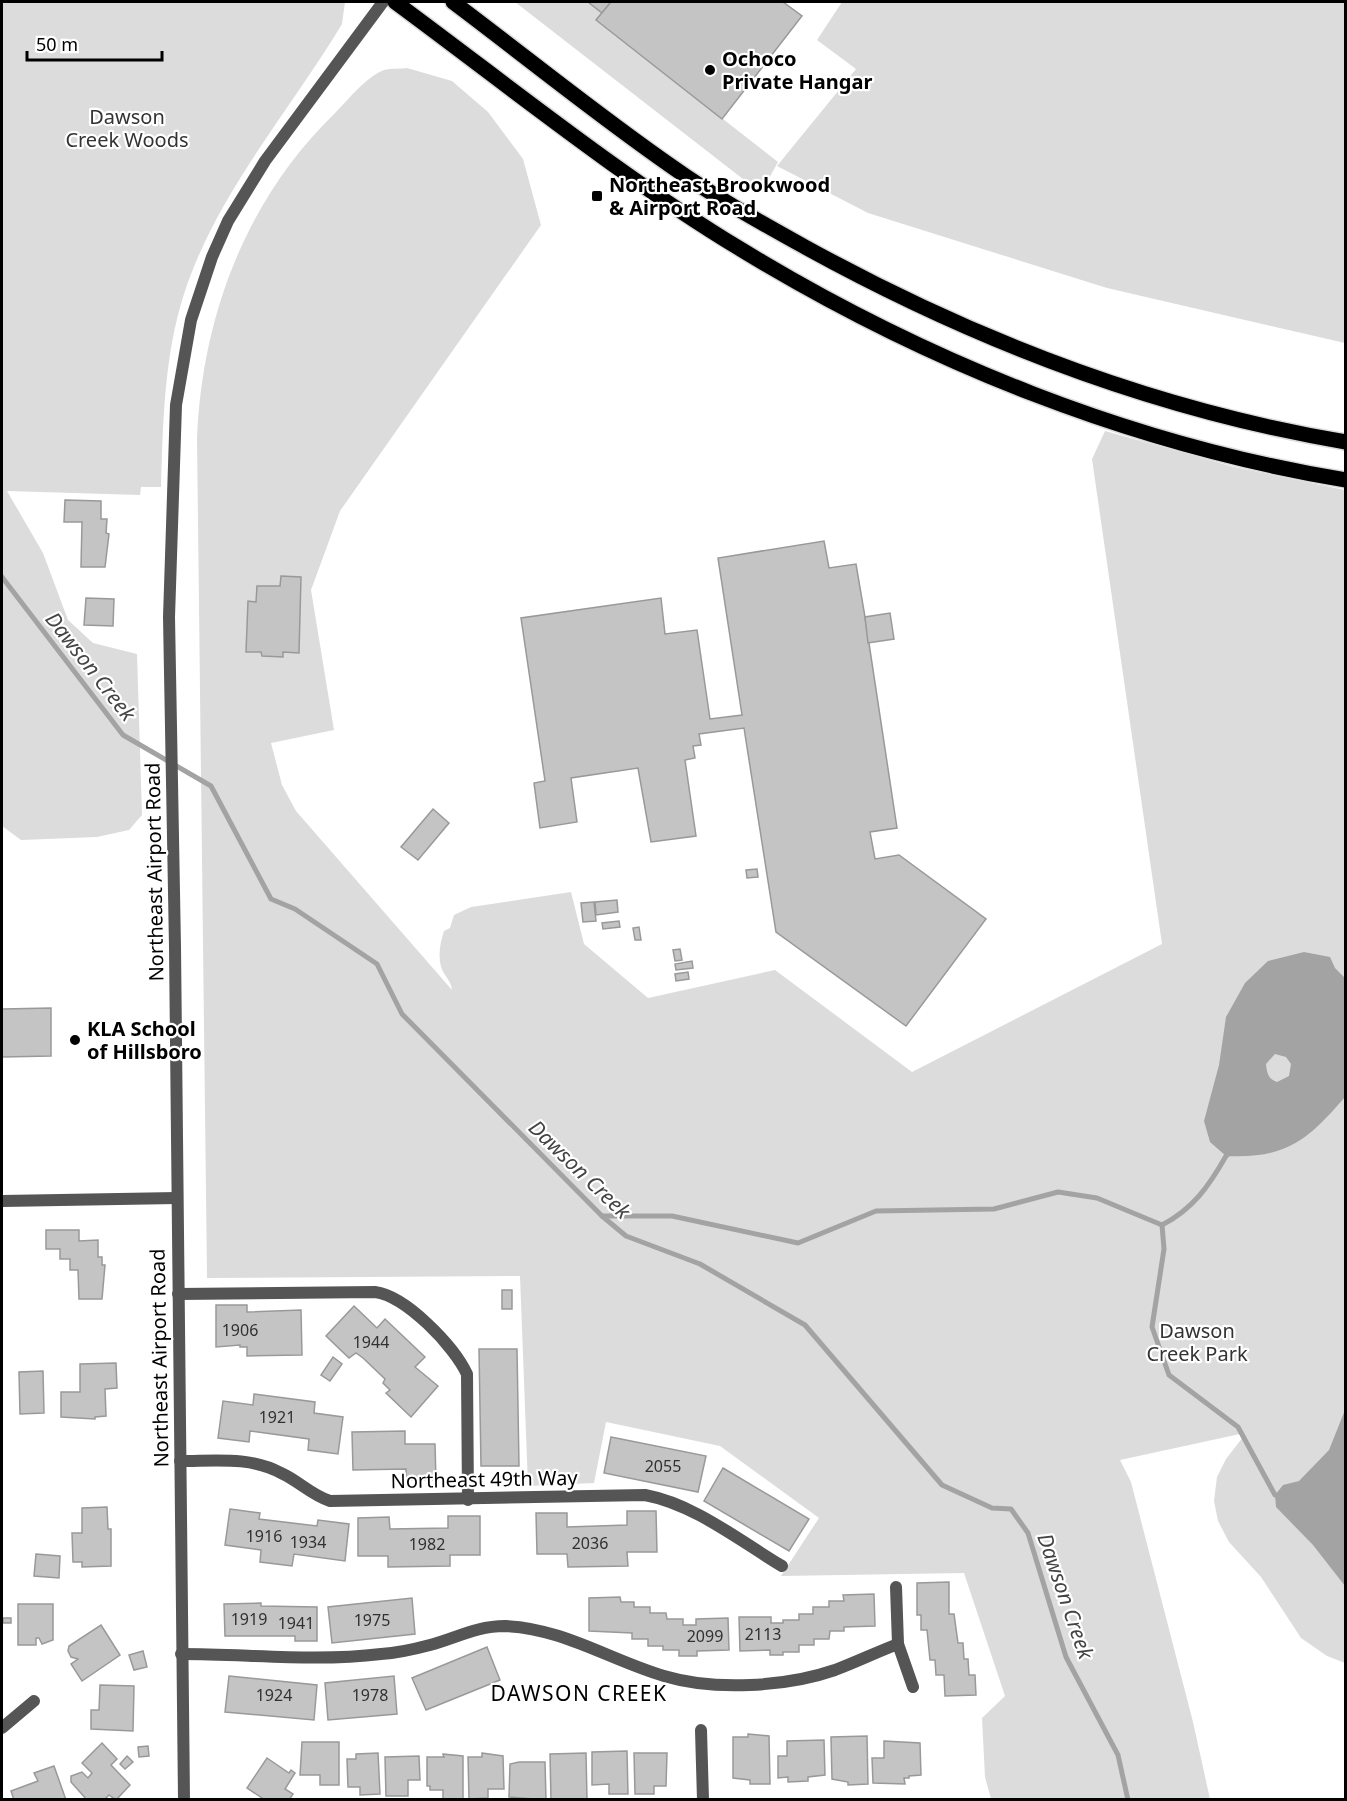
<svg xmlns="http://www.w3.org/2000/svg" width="1347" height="1801" font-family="'Noto Sans',sans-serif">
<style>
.green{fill:#dcdcdc}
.water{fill:#a3a3a3;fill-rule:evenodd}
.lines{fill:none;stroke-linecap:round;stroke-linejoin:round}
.stream{stroke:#a3a3a3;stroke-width:5}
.building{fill:#c4c4c4;stroke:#999;stroke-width:1.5}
.primary-casing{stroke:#dbdbdb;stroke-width:18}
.minor{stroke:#555;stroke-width:12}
.tertiary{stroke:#555;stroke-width:12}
.primary{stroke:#000;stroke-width:15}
.poi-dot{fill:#000;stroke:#fff;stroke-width:2}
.labels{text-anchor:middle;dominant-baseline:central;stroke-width:4.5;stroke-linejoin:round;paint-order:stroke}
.number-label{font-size:16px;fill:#313131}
.poi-label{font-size:20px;font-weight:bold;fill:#000;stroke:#fff;text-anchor:start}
.park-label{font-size:20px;fill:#333;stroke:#fff}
.street-label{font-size:20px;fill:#000;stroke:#fff}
.water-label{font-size:21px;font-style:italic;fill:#444;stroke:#fff}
.neighbourhood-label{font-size:21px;letter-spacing:1.5px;fill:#000;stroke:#fff}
</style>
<rect width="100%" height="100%" fill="#fff"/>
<g class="green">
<path d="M2,2H345L342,24C289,112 216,195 184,294C164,356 163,423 161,487H141L140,495L7,491L43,553L68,620L93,643L137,654L142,815L129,830L97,837L21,840L2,826Z"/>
<polygon points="515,2 588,2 602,13 597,21 778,162 761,193"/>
<polygon points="842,2 1345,2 1345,343 1107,288 868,213 777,166 856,69 817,40"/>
<path d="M407,68L452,81L488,112L523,159L541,225L340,511L311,590L334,730L271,743L282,785L296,811L452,990C451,980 444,976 441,967C438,955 440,943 444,931L450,928L454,915L471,907L571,892L584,944L648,998L775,970L912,1072L1162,944L1092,459L1105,431L1234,467L1345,490V1663L1327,1656L1301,1638L1261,1577L1229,1542L1218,1521L1214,1501L1217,1477L1226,1459L1243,1437L1240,1434L1120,1460L1131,1482L1193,1722L1210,1799H991L985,1777L982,1718L1005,1696L964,1573L781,1576L819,1518L720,1446L606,1422L594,1483L528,1486L520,1276L207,1278L197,439C202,316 246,199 336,112C349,99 366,77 384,70C391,68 400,69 407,68Z"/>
</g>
<g class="water">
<path d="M1304,952L1330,957L1335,968L1345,978V1097C1308,1140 1286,1159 1226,1156L1210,1142L1204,1121L1219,1065L1226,1017L1245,983L1268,961ZM1275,1054L1286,1057L1291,1064L1289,1076L1277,1082C1268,1079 1267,1073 1266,1064Z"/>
<polygon points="1345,1410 1345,1586 1313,1545 1276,1507 1275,1495 1283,1485 1299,1481 1329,1450"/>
</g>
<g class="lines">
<g class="stream">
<polyline points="2,577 123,735 211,786 271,899 295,909 377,964 402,1014 602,1216 626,1236 700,1264 805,1325 942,1485 992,1508 1011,1509 1028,1533 1066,1657 1118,1755 1128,1800"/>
<polyline points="602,1216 672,1216 798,1243 876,1211 994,1209 1058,1192 1097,1198 1162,1225"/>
<polyline points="1162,1225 1164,1249 1152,1327 1169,1375 1238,1427 1275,1495 1280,1496"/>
<path d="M1162,1225C1193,1209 1209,1186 1226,1156L1231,1152"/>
</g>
</g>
<g class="building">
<polygon points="588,2 611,2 602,13"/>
<polygon points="611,2 783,2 802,16 722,119 596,20"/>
<polygon points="65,500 101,501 101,519 107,519 106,533 109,534 105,567 81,567 82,522 64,522"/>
<polygon points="824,541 829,568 856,564 865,617 897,828 870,832 875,859 899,855 986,919 906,1026 776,932 744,728 699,734 701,745 693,746 695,758 685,760 696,836 651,842 638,768 571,778 577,822 540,828 534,783 545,781 521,618 661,598 665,634 697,630 710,719 742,715 718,558"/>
<polygon points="281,576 301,577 299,653 283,652 283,657 262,656 261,652 246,652 248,601 256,602 257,586 280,586"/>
<polygon points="86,598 114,599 113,626 84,625"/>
<polygon points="890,613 894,639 868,643 865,617"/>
<polygon points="433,809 449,823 418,860 401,847"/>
<polygon points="757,869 758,877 747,878 746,870"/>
<polygon points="617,900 618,912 596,915 595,902"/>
<polygon points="594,902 596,921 583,922 581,903"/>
<polygon points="619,921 620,927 603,929 602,923"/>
<polygon points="639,927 641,940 635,940 633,928"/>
<polygon points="680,949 682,960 675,961 673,950"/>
<polygon points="692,961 693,968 676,970 675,964"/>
<polygon points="688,972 689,979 676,981 675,974"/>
<polygon points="51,1008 51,1056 2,1057 2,1009"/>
<polygon points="46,1230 79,1230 79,1241 98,1240 98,1257 102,1257 102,1265 105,1265 102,1299 79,1299 78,1270 70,1270 70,1259 60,1259 60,1249 46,1249"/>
<rect x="502" y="1290" width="10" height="19"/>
<polygon points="216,1305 247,1305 247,1312 301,1310 302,1355 247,1356 247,1347 240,1347 240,1345 216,1347"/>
<polygon points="354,1306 377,1328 385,1319 425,1357 415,1367 438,1386 411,1417 386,1393 390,1390 383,1383 385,1379 363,1358 356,1353 349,1358 326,1336"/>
<polygon points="479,1349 517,1349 519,1466 481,1466"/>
<polygon points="333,1357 342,1364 330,1381 321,1375"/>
<polygon points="116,1363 117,1388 105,1389 106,1416 95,1417 95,1419 61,1417 61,1392 80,1392 80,1364"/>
<polygon points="43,1371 44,1413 20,1414 19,1372"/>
<polygon points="254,1394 315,1402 314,1413 343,1417 338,1454 308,1450 309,1439 250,1431 249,1442 218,1438 223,1401 253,1405"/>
<polygon points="405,1431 405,1444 435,1444 436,1480 406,1480 406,1469 353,1470 352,1432"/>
<polygon points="611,1437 706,1456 698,1492 604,1473"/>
<polygon points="723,1468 809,1519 789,1551 704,1501"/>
<polygon points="107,1507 108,1529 111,1529 111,1566 82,1567 82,1562 73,1562 72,1533 82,1533 82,1508"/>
<polygon points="230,1509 260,1513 259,1519 317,1526 318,1520 349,1524 345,1561 294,1554 292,1566 260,1562 261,1550 225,1545"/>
<polygon points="627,1511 656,1511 657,1552 627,1552 628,1566 568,1567 567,1554 537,1554 536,1513 567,1513 567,1527 627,1525"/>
<polygon points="448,1516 480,1516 480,1555 450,1555 450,1566 388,1567 388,1556 358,1556 358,1518 389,1517 390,1529 448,1528"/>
<polygon points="36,1554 60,1556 59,1578 34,1576"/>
<polygon points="949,1582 949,1614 954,1614 958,1643 963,1643 964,1659 968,1659 969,1675 975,1675 976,1695 945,1696 944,1675 936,1675 935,1660 930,1660 927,1630 921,1630 921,1615 917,1615 917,1583"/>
<polygon points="874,1594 875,1626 844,1627 844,1631 830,1631 829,1639 814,1639 814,1645 799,1645 799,1652 783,1652 783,1655 770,1655 770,1650 740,1651 739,1617 771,1617 771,1623 783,1623 783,1620 799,1620 799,1614 813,1614 813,1607 829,1607 829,1601 844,1601 843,1595"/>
<polygon points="620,1597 621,1602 634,1602 634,1607 650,1607 650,1613 666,1613 667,1619 683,1619 683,1625 696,1625 696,1619 728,1618 729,1650 697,1651 697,1656 679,1656 679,1650 663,1650 663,1646 648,1646 648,1639 632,1639 632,1633 589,1631 589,1598"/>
<polygon points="412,1598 415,1634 332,1643 328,1607"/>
<polygon points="261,1603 261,1606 317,1607 317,1641 295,1641 295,1636 225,1636 224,1604"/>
<polygon points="18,1604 53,1604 53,1640 42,1644 39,1638 36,1638 36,1645 18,1645"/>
<rect x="3" y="1618" width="8" height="5"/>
<polygon points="101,1625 120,1655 82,1681 71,1664 78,1659 71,1657 68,1651 69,1646"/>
<polygon points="487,1647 500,1680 426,1710 412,1678"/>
<polygon points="143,1651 147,1667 134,1670 129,1655"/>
<polygon points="229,1676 317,1685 314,1720 225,1712"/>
<polygon points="394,1676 397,1714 328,1720 325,1683"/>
<polygon points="100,1685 134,1686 133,1731 91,1729 91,1710 99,1710"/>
<polygon points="748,1734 769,1736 770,1784 750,1784 750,1780 733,1778 733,1737 748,1737"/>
<polygon points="867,1736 868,1784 848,1785 848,1782 832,1779 831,1737"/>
<polygon points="824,1740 825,1775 808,1777 808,1781 788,1782 788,1777 778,1778 778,1756 787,1756 787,1741"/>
<polygon points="884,1741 920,1743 921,1775 909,1776 909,1778 904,1778 905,1784 873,1783 872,1758 884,1758"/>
<polygon points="302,1742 339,1742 339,1785 320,1785 320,1775 300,1775"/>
<polygon points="102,1743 117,1759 111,1765 130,1785 116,1800 109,1795 104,1800 87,1800 71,1782 71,1776 82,1772 88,1778 92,1773 82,1763"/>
<polygon points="148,1746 149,1756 139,1757 138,1747"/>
<polygon points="627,1751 628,1794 609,1794 609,1784 592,1785 592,1752"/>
<polygon points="378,1753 380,1794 360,1795 360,1787 348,1787 347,1759 356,1759 356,1754"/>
<polygon points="482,1753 503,1756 504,1789 488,1789 488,1798 469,1799 468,1757 482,1757"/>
<polygon points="586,1753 587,1799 551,1800 550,1754"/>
<polygon points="634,1753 667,1753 666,1786 654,1786 654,1794 635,1794"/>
<polygon points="443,1754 463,1756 463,1799 443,1799 443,1790 430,1790 430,1786 427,1786 427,1757 444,1757"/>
<polygon points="127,1756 133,1762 125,1769 120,1764"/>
<polygon points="419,1756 420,1780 408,1780 408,1796 386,1796 385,1757"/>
<polygon points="267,1758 289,1773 291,1770 295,1773 285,1789 293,1794 289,1800 265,1800 247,1788"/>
<polygon points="519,1762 545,1762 546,1800 509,1797 510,1764"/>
<polygon points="54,1766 66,1800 14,1800 11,1791 38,1781 34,1773"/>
</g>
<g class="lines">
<defs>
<g id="primary">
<path d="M395,2C509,86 621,177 742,250C926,362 1133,445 1346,480"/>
<path d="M453,2C525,56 596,114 671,166C713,196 760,222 805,247C974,340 1155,410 1346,442"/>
</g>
</defs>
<use href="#primary" class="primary-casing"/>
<g class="minor">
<path d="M178,1294L375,1292C406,1296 454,1346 467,1374L468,1500"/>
<path d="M180,1461C214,1461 250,1456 281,1473C299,1481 311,1495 330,1501L645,1495C694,1504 740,1541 782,1566"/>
<polyline points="896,1587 898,1644"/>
<path d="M181,1654C248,1654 315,1662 381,1654C397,1653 415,1649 430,1645C456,1638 477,1626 505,1626C562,1628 610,1660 664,1676C714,1691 786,1687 835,1670C856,1662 877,1652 898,1644L913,1687"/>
<polyline points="2,1728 34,1701"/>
<polyline points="701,1730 703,1800"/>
</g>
<g class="tertiary">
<polyline points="2,1201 177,1198"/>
<polyline points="184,1800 175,947 169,617 176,405 191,320 212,257 228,221 265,161 383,2"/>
</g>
<use href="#primary" class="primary"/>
</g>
<g class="poi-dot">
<circle cx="710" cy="70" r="6"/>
<rect x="591" y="190" width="12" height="12" rx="3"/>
<circle cx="75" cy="1040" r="6"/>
</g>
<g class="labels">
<g class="number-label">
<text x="240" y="1330">1906</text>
<text x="371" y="1342">1944</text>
<text x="277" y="1417">1921</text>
<text x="663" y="1466">2055</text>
<text x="264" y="1536">1916</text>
<text x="308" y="1542">1934</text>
<text x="590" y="1543">2036</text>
<text x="427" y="1544">1982</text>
<text x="249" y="1619">1919</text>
<text x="372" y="1620">1975</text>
<text x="296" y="1623">1941</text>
<text x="763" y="1634">2113</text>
<text x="705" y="1636">2099</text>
<text x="274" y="1695">1924</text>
<text x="370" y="1695">1978</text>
</g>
<g class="poi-label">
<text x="722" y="58">Ochoco<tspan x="722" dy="23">Private Hangar</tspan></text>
<text x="609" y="184">Northeast Brookwood<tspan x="609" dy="23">&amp; Airport Road</tspan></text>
<text x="87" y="1028">KLA School<tspan x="87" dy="23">of Hillsboro</tspan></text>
</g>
<g class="park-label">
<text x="127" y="116">Dawson<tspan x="127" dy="23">Creek Woods</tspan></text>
<text x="1197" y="1330">Dawson<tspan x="1197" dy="23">Creek Park</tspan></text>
</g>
<g class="street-label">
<text transform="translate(154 872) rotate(-91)">Northeast Airport Road</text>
<text transform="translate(159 1358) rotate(-91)">Northeast Airport Road</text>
<text transform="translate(484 1479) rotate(-1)">Northeast 49th Way</text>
</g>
<g class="water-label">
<text transform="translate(91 666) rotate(52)">Dawson Creek</text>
<text transform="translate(580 1169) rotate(44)">Dawson Creek</text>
<text transform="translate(1066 1596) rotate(71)">Dawson Creek</text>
</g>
<g class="neighbourhood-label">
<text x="579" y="1693">DAWSON CREEK</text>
</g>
</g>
<rect width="1347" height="1801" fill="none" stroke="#000000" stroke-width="6"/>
<path d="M27 51v9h135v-9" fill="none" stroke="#000000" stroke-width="3"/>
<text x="36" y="51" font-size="18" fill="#000000" stroke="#ffffff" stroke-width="4.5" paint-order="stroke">50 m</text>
</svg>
